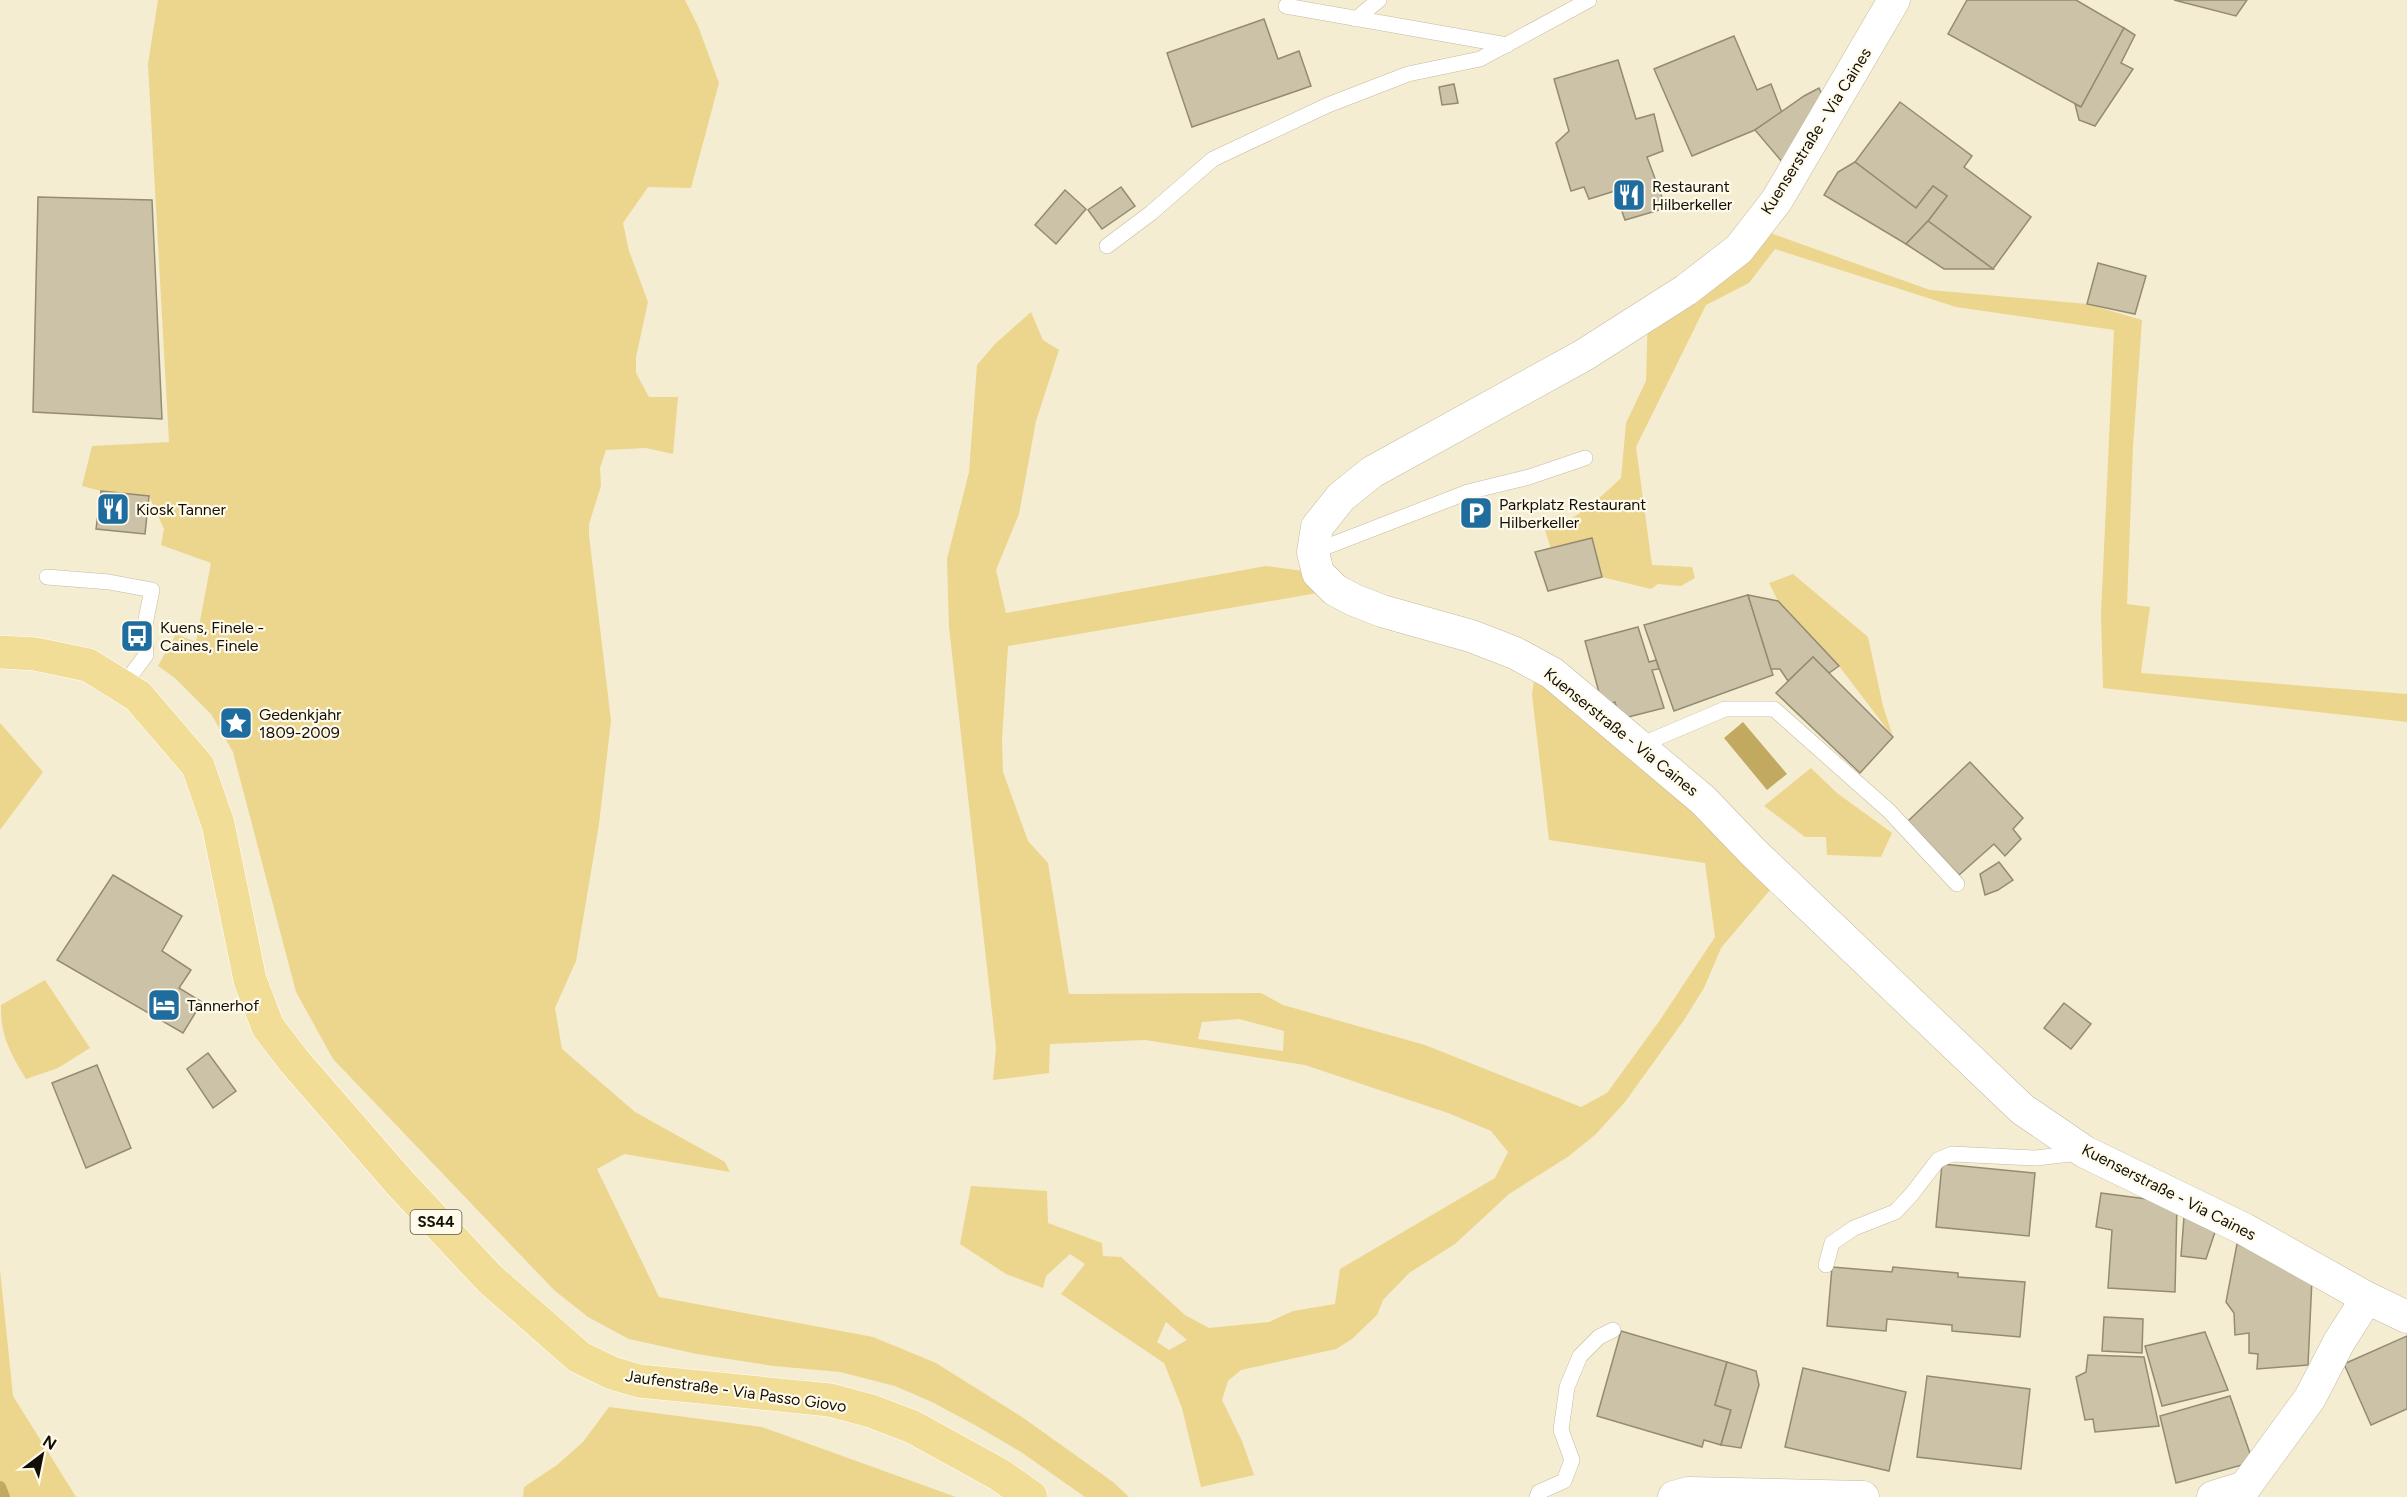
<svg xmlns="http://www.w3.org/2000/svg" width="2407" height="1497" font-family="Figtree,sans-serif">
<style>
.green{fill:#ecd58d;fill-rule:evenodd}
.water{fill:#c1aa60}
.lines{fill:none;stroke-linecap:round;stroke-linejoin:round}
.stream{stroke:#c1aa60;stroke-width:12}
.building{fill:#cbc2a7;stroke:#948c72;stroke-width:1.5}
.service-casing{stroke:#c3ba9f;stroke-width:16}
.minor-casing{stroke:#c3ba9f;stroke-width:33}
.primary-casing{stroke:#fff;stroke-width:34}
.service{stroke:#fff;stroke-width:15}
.minor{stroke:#fff;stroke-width:32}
.primary{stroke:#f2dd96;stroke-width:33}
.labels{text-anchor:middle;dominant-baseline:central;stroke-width:4.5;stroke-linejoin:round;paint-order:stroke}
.shield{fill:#fffae9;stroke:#59564a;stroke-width:1.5}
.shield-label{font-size:15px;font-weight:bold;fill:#120f06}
.street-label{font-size:16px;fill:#120f06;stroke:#fffae9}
.poi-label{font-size:16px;fill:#120f06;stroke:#fffae9;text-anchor:start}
</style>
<rect width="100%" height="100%" fill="#f5edd1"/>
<g class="green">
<polygon points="158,0 685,0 698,26 719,83 691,188 648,187 623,223 629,251 648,302 636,357 636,373 649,397 678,397 673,454 646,448 606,450 600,468 601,486 589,524 589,535 611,721 599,824 576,961 555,1008 562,1049 635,1112 725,1162 730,1172 624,1154 597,1169 659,1297 873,1337 936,1363 1022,1417 1113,1482 1129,1497 1085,1497 1021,1452 975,1425 932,1402 895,1386 840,1372 774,1366 697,1354 629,1339 588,1317 554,1290 333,1059 296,992 233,752 211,714 175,678 158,666 176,634 196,642 211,563 161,545 164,529 149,496 101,491 82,486 92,446 169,442 148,64"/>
<path d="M1758,223L1773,234L1930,290L2087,304L2142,320L2133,447L2127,604L2150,607L2141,673L2407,694V722L2103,688L2101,614L2114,330L1956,307L1775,249L1749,283L1706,305L1636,447L1652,565L1692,567L1695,578L1681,586L1658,584L1651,589L1602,577L1592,538L1551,549L1545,530C1574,522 1599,499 1621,478L1626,423L1646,381L1648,314Z"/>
<path d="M1031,312L1043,340L1059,350L1036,421L1019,514L996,570L1006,613L1266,566L1318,573L1335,590L1008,646L1002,740L1003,772L1028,841L1048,863L1069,994L1261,993L1283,1005L1425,1045L1581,1107L1607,1093L1660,1020L1715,937L1705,863L1549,840L1532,695L1536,664L1753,852L1770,890L1721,948L1704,988L1684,1020L1625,1102L1596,1134L1569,1156L1509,1194L1455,1244L1409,1273L1383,1300L1377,1315L1352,1339L1336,1349L1241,1370L1228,1381L1222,1400L1242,1441L1254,1475L1201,1487L1182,1408L1164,1363L1061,1294L1085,1264L1070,1254L1046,1276L1043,1288L1006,1274L960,1244L971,1186L1047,1191L1048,1223L1102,1243L1103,1256L1121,1257L1185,1315L1209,1328L1269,1322L1293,1311L1335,1304L1340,1269L1495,1178L1508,1152L1491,1131L1448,1113L1305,1065L1145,1040L1050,1044L1049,1073L993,1080L996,1048L949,627L947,559L969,472L977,365L995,344ZM1239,1019L1284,1031L1283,1051L1198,1039L1202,1022ZM1166,1322L1187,1340L1169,1350L1157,1342Z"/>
<polygon points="1793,574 1868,637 1883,706 1893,737 1839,666 1778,601 1769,583"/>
<polygon points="0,723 43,772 0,830"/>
<polygon points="1811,768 1837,793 1892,833 1881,857 1827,855 1826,837 1805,837 1764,806"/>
<path d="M45,980L90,1048L58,1068L26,1079C11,1054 0,1036 1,1005Z"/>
<polygon points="0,1270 13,1396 76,1497 0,1497"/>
<polygon points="609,1407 762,1427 956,1497 523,1497 524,1487 557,1465 583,1442"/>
</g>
<polygon class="water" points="1743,722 1787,774 1767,790 1724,738"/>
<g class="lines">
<polyline class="stream" points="0,1487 4,1497"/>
</g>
<g class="building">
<polygon points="1967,0 2076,0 2124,28 2081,107 1948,34"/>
<polygon points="2174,0 2247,0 2236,16"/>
<polygon points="1264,19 1278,59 1299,51 1311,86 1192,127 1167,53"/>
<polygon points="2124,28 2135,35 2121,63 2133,69 2095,126 2079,120 2075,104 2081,107"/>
<polygon points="1734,36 1757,90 1771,84 1782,113 1755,130 1692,156 1654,69"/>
<polygon points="1618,60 1636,119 1654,114 1663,151 1647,157 1666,208 1625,220 1615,191 1589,199 1584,187 1571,191 1556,143 1569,131 1554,79"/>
<polygon points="1454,84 1458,103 1442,105 1439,87"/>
<polygon points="1819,88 1823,97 1783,163 1755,130 1804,96"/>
<polygon points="1900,102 1972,156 1964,167 2031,217 1993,269 1928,221 1947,196 1933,186 1916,208 1855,162"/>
<polygon points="1855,162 1916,208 1933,186 1947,196 1928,221 1906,244 1824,195 1838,172"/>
<polygon points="1121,187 1135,206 1102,229 1088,210"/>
<polygon points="1065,190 1086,209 1056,244 1035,225"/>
<polygon points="38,197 152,200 162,419 33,412"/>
<polygon points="1928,221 1993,269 1944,269 1906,244"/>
<polygon points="2098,263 2146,276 2135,314 2087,304"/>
<polygon points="101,491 149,496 145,534 96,529"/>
<polygon points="1592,538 1602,577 1548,591 1535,552"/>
<polygon points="1748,595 1773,675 1674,711 1644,625"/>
<polygon points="1748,595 1778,601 1839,666 1829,673 1813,657 1788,681 1780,669 1771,669"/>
<polygon points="1638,627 1649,662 1656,660 1659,669 1652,670 1664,708 1620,719 1615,702 1603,707 1585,641"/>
<polygon points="1813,657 1893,737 1860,773 1776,693"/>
<polygon points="1970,762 2023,818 2013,829 2021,839 2005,856 1994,844 1959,875 1908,821"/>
<polygon points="1999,862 2013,880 1998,890 1985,895 1980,874"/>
<polygon points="113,875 182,916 162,951 191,970 179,988 202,1002 183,1033 57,960"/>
<polygon points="2064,1003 2091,1024 2071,1049 2044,1028"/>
<polygon points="208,1053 236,1091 213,1108 187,1069"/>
<polygon points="97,1065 131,1148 86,1168 52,1083"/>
<polygon points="1942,1164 2035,1173 2029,1236 1936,1227"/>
<polygon points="2101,1193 2177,1203 2175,1292 2108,1288 2112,1230 2096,1227"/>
<polygon points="2184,1217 2215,1232 2206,1259 2181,1256"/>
<polygon points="2237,1244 2270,1255 2312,1279 2308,1365 2257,1369 2258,1354 2249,1353 2249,1333 2235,1335 2234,1313 2226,1302"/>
<polygon points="1832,1267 1892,1272 1893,1267 1958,1273 1958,1277 2025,1282 2020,1337 1952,1331 1952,1325 1887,1319 1886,1331 1827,1326"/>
<polygon points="2104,1317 2143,1319 2142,1353 2102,1351"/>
<polygon points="1621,1331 1727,1362 1715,1405 1731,1410 1721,1445 1704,1440 1702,1447 1597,1416"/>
<polygon points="2205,1332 2228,1390 2162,1406 2145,1346"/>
<polygon points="2407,1336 2407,1409 2371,1425 2344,1364"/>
<polygon points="2088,1355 2144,1357 2159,1426 2095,1432 2093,1419 2085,1420 2076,1377 2086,1372"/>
<polygon points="1727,1362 1756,1371 1759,1385 1741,1448 1721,1445 1731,1410 1715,1405"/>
<polygon points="1803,1368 1906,1392 1889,1471 1785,1447"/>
<polygon points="1927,1376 2030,1389 2021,1469 1917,1457"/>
<polygon points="2230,1396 2253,1462 2176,1483 2160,1416"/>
</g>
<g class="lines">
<defs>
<g id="service">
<polyline points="1286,6 1507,45"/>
<polyline points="1356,19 1379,0"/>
<polyline points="1107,246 1151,213 1213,159 1328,105 1408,74 1480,59 1589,0"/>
<polyline points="1313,552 1468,492 1529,477 1585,458"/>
<polyline points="47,577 109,582 152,590 144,629 146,655 123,686"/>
<polyline points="1638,746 1725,709 1774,709 1889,811 1957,884"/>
<polyline points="1826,1265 1832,1243 1854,1228 1895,1212 1912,1194 1938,1160 1952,1154 2036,1158 2079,1153"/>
<polyline points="1537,1497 1539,1492 1564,1481 1572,1460 1561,1430 1567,1387 1580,1356 1599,1337 1613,1330"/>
</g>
<g id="minor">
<polyline points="1894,0 1777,200 1739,249 1686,290 1584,355 1372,472 1341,497 1317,527 1313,552 1318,573 1335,590 1354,600 1382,611 1471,636 1515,653 1552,673 1703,800 1753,852 2022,1109 2085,1152 2244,1229 2367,1298 2407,1317"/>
<polyline points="1674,1497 1688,1493 1863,1497"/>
<polyline points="2213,1497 2245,1487 2310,1398 2339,1342 2367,1298"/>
</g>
<polyline id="primary" points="0,652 35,654 88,665 138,696 198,766 218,824 250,980 268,1027 294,1061 400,1183 490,1279 579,1357 612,1373 639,1381 830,1400 871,1411 913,1427 1000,1475 1031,1497"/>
</defs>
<use href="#service" class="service-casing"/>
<use href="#minor" class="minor-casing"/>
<use href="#primary" class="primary-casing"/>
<use href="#service" class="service"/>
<use href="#minor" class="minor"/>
<use href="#primary" class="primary"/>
</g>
<defs>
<symbol id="restaurant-square" viewBox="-11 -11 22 22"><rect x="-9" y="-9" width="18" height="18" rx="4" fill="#1f6c9e" stroke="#fffae9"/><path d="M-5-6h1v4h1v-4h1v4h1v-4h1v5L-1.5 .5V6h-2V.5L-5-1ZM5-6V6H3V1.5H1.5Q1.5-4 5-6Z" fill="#fff"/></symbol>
<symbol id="parking-square" viewBox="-11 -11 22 22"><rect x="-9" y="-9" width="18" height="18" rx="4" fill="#1f6c9e" stroke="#fffae9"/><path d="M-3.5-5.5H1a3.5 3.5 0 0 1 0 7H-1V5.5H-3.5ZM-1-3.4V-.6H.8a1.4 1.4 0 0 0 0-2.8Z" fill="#fff"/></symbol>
<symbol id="bus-square" viewBox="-11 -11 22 22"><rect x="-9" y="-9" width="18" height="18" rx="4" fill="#1f6c9e" stroke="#fffae9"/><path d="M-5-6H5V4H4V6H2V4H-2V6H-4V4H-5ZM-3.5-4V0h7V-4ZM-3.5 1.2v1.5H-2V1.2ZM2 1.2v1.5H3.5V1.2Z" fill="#fff"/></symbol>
<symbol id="sight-square" viewBox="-11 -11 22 22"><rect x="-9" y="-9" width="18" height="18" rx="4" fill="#1f6c9e" stroke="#fffae9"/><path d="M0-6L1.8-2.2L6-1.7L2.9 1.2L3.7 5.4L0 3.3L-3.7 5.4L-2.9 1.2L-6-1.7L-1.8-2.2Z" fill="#fff"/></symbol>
<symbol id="hotel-square" viewBox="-11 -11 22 22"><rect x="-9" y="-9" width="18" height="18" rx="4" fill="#1f6c9e" stroke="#fffae9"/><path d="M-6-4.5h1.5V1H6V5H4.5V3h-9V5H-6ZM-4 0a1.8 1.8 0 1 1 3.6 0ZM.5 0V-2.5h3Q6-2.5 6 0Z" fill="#fff"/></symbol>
</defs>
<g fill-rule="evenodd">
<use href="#restaurant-square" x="1610" y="176" width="38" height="38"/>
<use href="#restaurant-square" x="94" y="490" width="38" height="38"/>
<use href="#parking-square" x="1457" y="494" width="38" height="38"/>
<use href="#bus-square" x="118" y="617" width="38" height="38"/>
<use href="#sight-square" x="217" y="704" width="38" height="38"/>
<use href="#hotel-square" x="145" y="986" width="38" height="38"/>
</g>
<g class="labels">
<rect class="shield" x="410.5" y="1210" width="51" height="24" rx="4.5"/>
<g class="shield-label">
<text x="436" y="1222">SS44</text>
</g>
<g class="street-label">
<text transform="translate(1816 131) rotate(-58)">Kuenserstraße - Via Caines</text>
<text transform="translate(1621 732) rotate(39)">Kuenserstraße - Via Caines</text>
<text transform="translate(2169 1192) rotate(27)">Kuenserstraße - Via Caines</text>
<text transform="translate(736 1391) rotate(8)">Jaufenstraße - Via Passo Giovo</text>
</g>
<g class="poi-label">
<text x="1652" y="186">Restaurant<tspan x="1652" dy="18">Hilberkeller</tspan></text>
<text x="1499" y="504">Parkplatz Restaurant<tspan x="1499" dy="18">Hilberkeller</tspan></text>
<text x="136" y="509">Kiosk Tanner</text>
<text x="160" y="627">Kuens, Finele -<tspan x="160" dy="18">Caines, Finele</tspan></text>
<text x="259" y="714">Gedenkjahr<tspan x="259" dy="18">1809-2009</tspan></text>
<text x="187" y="1005">Tannerhof</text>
</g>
</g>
<g transform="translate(42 1455) rotate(32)" stroke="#fffae9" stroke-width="4.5" paint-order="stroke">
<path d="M0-4.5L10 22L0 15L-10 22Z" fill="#120f06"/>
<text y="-9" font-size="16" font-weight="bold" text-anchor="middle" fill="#120f06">N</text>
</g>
</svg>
